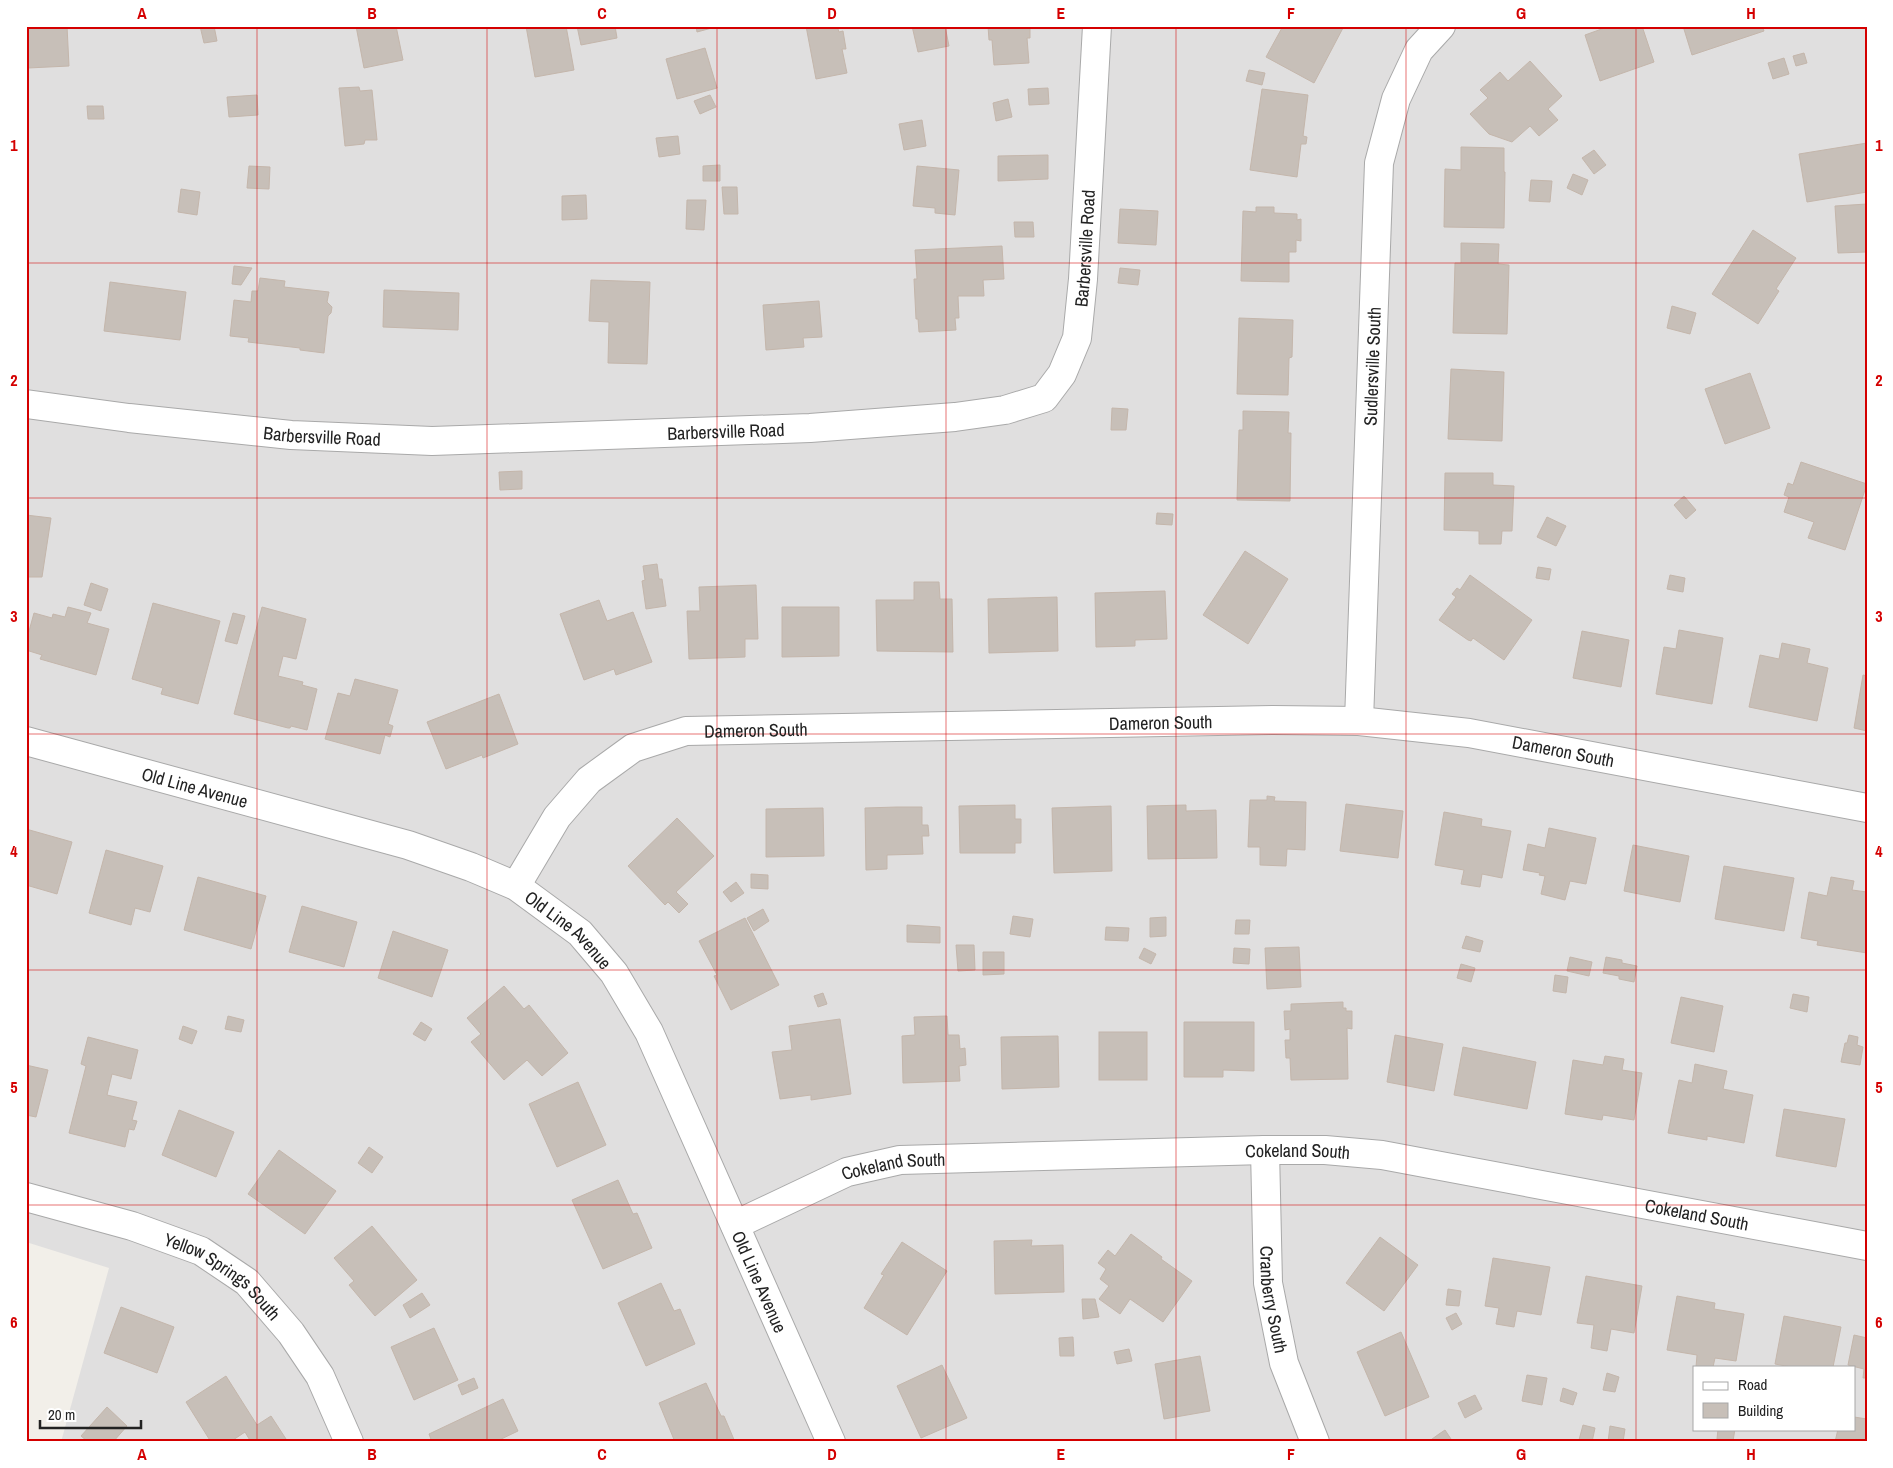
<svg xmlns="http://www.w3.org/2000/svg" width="1893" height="1468" font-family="'Archivo Narrow',sans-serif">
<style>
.residential{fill:#e0dfdf;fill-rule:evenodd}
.building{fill:#c7bfb8;stroke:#c4b6ab}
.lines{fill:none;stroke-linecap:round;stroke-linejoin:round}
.minor-casing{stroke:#a9a9a9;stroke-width:30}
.minor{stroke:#fff;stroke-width:28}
.grid{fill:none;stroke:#d40000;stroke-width:1;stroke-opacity:0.55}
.labels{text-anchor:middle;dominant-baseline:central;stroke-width:4;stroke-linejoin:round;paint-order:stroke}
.street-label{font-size:18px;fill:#222;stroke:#fff}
.neatline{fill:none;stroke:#d40000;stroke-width:2}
.grid-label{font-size:16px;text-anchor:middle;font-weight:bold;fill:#d40000}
</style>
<rect width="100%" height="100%" fill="#f2efe9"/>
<path class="residential" d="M26,26H1867V1442H61L109,1268L26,1242ZM1694,1367H1854V1429H1694Z"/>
<g class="building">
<polygon points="26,26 67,26 69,66 28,68"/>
<polygon points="200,26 214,26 217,41 204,43"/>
<polygon points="356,26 396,26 403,60 364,68"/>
<polygon points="526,26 566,26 574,70 535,77"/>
<polygon points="577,26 615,26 617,38 581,45"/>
<polygon points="696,26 719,26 697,32"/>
<polygon points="806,26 837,26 839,32 843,31 846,49 842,49 847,73 816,79"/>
<polygon points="912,26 945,26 949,46 918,52"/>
<polygon points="988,26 1030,26 1030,38 1027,38 1029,63 994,65 992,40 989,40"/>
<polygon points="1283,26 1344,26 1314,83 1266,57"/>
<polygon points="1642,26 1654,62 1600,81 1585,35 1610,26"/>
<polygon points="1683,26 1762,26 1764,31 1692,55"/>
<polygon points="705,48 717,88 677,99 666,59"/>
<polygon points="1804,53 1807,63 1796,66 1793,56"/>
<polygon points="1784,58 1789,74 1773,79 1768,63"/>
<polygon points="1530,61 1562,96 1548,109 1558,120 1539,136 1530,126 1512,142 1489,134 1470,114 1488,98 1480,90 1500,72 1508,81"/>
<polygon points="1249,70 1265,73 1262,85 1246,81"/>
<polygon points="359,87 360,91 372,90 377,140 365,140 364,144 345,146 339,88"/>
<polygon points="1048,88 1049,104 1029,105 1028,89"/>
<polygon points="1262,89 1308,95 1303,136 1307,137 1306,144 1301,144 1297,177 1250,170"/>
<polygon points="257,95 258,115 229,117 227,97"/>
<polygon points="710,95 716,107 700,114 694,101"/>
<polygon points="1008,99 1012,117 996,121 993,103"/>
<polygon points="87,106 103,106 104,119 88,119"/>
<polygon points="922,120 926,146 904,150 899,124"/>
<polygon points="678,136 680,154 659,157 656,138"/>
<polygon points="1867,143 1867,192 1807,202 1799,154"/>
<polygon points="1461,147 1504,148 1504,172 1505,172 1504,228 1444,227 1445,169 1461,170"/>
<polygon points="1594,150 1606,165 1594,174 1582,158"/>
<polygon points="1048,155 1048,179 998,181 998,156"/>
<polygon points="720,165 720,181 703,181 703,166"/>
<polygon points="249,166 270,167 269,189 247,188"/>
<polygon points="917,166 959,170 955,215 935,213 935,208 913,206"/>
<polygon points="1573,174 1588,180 1582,195 1567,188"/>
<polygon points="1531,180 1552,181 1550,202 1529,201"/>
<polygon points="722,187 737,187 738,214 724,214"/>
<polygon points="181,189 200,192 197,215 178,212"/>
<polygon points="586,195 587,219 562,220 562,196"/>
<polygon points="687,200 706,200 704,230 686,229"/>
<polygon points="1867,204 1867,252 1838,253 1835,206"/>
<polygon points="1256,207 1274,207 1274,213 1297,214 1297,220 1301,219 1301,241 1296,240 1296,252 1289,252 1289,282 1241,281 1243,211 1256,212"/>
<polygon points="1120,209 1158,211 1156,245 1118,243"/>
<polygon points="1014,222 1033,222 1034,237 1015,237"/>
<polygon points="1753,230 1796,258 1776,289 1779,291 1758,324 1712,294"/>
<polygon points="1461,243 1499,244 1498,264 1509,265 1507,334 1453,333 1455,263 1461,263"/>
<polygon points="1002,246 1004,279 983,280 984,296 958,296 959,318 955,318 956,330 919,332 918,319 916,319 914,279 917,279 915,250"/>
<polygon points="234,266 252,268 241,285 232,284"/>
<polygon points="1120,268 1140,270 1138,285 1118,283"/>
<polygon points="260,278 285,281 284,287 329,292 327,302 332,307 331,313 328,316 324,353 300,350 300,348 248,342 249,338 230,336 234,300 251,302 252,291 258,291"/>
<polygon points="591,280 650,282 647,364 608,363 609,322 589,321"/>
<polygon points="110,282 186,292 180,340 104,331"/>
<polygon points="384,290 459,293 458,330 383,327"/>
<polygon points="819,301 822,337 803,338 804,347 766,350 763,305"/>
<polygon points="1672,306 1696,313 1690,334 1667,328"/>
<polygon points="1239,318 1293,320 1292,357 1289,358 1288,395 1237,394"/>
<polygon points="1451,369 1504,372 1502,441 1448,439"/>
<polygon points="1750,373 1770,428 1725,444 1705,389"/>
<polygon points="1112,408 1128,409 1126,430 1111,430"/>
<polygon points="1243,411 1289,412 1288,433 1291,433 1290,501 1237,500 1239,430 1243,430"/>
<polygon points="1801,462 1867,484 1845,550 1808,538 1814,522 1784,512 1789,497 1784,495 1788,483 1793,485"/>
<polygon points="522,471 522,489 500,490 499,472"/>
<polygon points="1445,473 1493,473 1493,485 1514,486 1512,531 1502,531 1501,544 1479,544 1479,531 1444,530"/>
<polygon points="1684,496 1696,510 1686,519 1674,505"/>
<polygon points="1157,513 1173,514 1172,525 1156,524"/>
<polygon points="26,515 51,518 42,577 27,577 26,579"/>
<polygon points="1547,517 1566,526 1556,546 1537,537"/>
<polygon points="1245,551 1288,579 1248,644 1203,615"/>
<polygon points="657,564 659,579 662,579 666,606 646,609 642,581 645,580 643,566"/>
<polygon points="1538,567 1551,569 1549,580 1536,578"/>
<polygon points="1470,575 1532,620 1504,660 1473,638 1471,641 1468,640 1439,620 1456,597 1452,594 1457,588 1460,590"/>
<polygon points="1670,575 1685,578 1683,592 1667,589"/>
<polygon points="914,582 939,582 940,599 952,599 953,652 877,651 876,600 914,600"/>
<polygon points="91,583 108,589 101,611 84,605"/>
<polygon points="756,585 758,639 745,639 745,657 689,659 687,611 700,611 699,587"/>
<polygon points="1165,591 1167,639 1135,640 1135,646 1096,647 1095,593"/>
<polygon points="1057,597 1058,651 989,653 988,599"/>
<polygon points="599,600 607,621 633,612 652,662 616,675 614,669 584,680 560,614"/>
<polygon points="153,603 220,621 198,704 161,694 163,688 132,679"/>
<polygon points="68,607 91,613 87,623 109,629 96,675 40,659 42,655 26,650 26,642 34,613 52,618 53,614 65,617"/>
<polygon points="262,607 306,619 296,659 283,656 278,676 303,682 302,685 317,689 307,730 291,726 290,728 288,728 234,714"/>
<polygon points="782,607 839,607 839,656 782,657"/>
<polygon points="233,613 245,616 237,644 225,641"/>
<polygon points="1679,630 1723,638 1712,704 1656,694 1664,647 1676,649"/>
<polygon points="1582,631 1629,640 1621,687 1573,678"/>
<polygon points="1782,643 1810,649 1807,663 1828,668 1817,721 1749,707 1760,655 1779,659"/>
<polygon points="1863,675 1867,676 1867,731 1854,728"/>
<polygon points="355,679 398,690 388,724 393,726 390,737 385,735 380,754 325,739 338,693 350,696"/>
<polygon points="499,694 518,744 483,758 482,755 446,769 427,722"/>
<polygon points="1267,796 1275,797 1274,801 1306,802 1305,850 1287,849 1286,866 1260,865 1260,847 1248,847 1250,800 1267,800"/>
<polygon points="1346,804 1403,811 1398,858 1340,851"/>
<polygon points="1015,805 1015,819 1021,819 1021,843 1015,843 1015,853 960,853 959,806"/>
<polygon points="1186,805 1186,811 1216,810 1217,858 1148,859 1147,806"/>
<polygon points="1111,806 1112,871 1054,873 1052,808"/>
<polygon points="897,807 922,807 922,825 928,825 929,836 922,836 923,854 887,855 887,869 866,870 865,808"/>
<polygon points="823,808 824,856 766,857 766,809"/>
<polygon points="1444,812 1482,819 1481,826 1511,831 1502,878 1482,874 1480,887 1461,884 1464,870 1435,865"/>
<polygon points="677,818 714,856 676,892 688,904 679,913 668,902 665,905 628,866"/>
<polygon points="1549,828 1596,838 1586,884 1570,881 1565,900 1541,894 1545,876 1539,875 1540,873 1523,870 1528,844 1545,848"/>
<polygon points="26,829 72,842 57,894 26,885"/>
<polygon points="1633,845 1689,856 1680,902 1624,891"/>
<polygon points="106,850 163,866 150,912 135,908 131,925 89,913"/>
<polygon points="1724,866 1794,878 1784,931 1715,919"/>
<polygon points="751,874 768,875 768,889 751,888"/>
<polygon points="198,877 266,896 251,949 184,930"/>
<polygon points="1831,877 1854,881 1852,890 1867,892 1867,953 1817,945 1818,941 1801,938 1809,892 1827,896"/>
<polygon points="736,882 744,893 731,902 723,892"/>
<polygon points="302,906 357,922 344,967 289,952"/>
<polygon points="763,909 769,921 754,931 747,918"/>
<polygon points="1013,916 1033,919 1030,937 1010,934"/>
<polygon points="1166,917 1166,936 1150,937 1150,918"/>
<polygon points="745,918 779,985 731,1010 714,976 717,975 699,941"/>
<polygon points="1236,920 1250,920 1249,934 1235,934"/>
<polygon points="907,925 940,927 940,943 907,942"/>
<polygon points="1106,927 1129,928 1128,941 1105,940"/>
<polygon points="393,931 448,950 432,997 378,978"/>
<polygon points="1466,936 1483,941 1480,952 1462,948"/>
<polygon points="956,945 974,945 975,970 958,971"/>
<polygon points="1299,947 1301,987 1267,989 1265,948"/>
<polygon points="1144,948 1156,954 1151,964 1139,958"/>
<polygon points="1234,948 1250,949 1249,964 1233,963"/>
<polygon points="983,952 1004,952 1004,974 983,975"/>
<polygon points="1570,957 1592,962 1589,976 1567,971"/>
<polygon points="1606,957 1622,960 1622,963 1637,966 1634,982 1619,979 1619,976 1603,973"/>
<polygon points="1461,964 1475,968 1471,982 1457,978"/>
<polygon points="1555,975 1568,977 1566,993 1553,991"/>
<polygon points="504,986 524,1009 529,1005 568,1053 542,1076 527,1060 504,1080 471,1042 481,1034 467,1018"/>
<polygon points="823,993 827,1004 818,1007 814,996"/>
<polygon points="1793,994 1809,997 1807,1012 1790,1008"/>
<polygon points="1681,997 1723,1006 1714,1052 1671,1043"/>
<polygon points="1343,1002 1343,1008 1346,1008 1346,1011 1352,1011 1352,1029 1347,1028 1348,1079 1291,1080 1290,1058 1286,1058 1285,1040 1290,1040 1290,1029 1285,1030 1284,1011 1291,1011 1291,1004"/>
<polygon points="228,1016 244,1020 241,1032 225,1029"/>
<polygon points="947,1016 948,1035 959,1035 960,1049 965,1048 966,1065 959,1066 960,1081 903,1083 902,1036 915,1035 914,1017"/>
<polygon points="840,1019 851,1094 811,1100 811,1095 780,1099 772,1052 792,1050 789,1026"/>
<polygon points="421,1022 432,1029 425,1041 413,1034"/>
<polygon points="1184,1022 1254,1022 1254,1071 1223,1070 1223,1077 1184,1077"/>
<polygon points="183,1026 197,1031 192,1044 179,1039"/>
<rect x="1099" y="1032" width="48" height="48"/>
<polygon points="1395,1035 1443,1044 1434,1091 1387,1082"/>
<polygon points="1849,1035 1858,1037 1857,1045 1863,1047 1860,1065 1841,1062 1845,1043 1847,1043"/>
<polygon points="1058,1036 1059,1087 1002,1089 1001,1037"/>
<polygon points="88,1037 138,1050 131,1079 112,1074 107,1095 137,1102 132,1120 137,1121 134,1130 129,1129 125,1147 69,1133 86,1066 81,1064"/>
<polygon points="1463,1047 1536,1062 1527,1109 1454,1095"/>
<polygon points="1605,1056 1624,1059 1622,1070 1642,1073 1634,1120 1603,1115 1602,1120 1565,1114 1573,1060 1603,1065"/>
<polygon points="1695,1064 1727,1071 1723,1089 1753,1095 1744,1143 1707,1136 1707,1140 1668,1133 1679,1080 1692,1083"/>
<polygon points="26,1065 48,1070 36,1117 26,1115"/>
<polygon points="578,1082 606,1145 557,1167 529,1104"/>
<polygon points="1784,1109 1845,1119 1836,1167 1776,1156"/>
<polygon points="179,1110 234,1132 216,1177 162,1155"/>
<polygon points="369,1147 383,1157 372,1173 358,1163"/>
<polygon points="279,1150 336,1191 305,1234 248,1194"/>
<polygon points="618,1180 633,1214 637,1213 652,1248 603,1269 572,1200"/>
<polygon points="372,1226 417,1280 375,1316 349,1285 354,1281 334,1258"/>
<polygon points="1131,1234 1162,1257 1161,1259 1192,1281 1163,1322 1130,1299 1120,1314 1099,1299 1109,1286 1100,1279 1106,1269 1098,1263 1108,1250 1115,1256"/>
<polygon points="1380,1237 1418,1265 1384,1311 1346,1283"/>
<polygon points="1032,1240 1031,1246 1063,1245 1064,1292 995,1294 994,1241"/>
<polygon points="902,1242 947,1271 907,1335 864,1308 884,1275 881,1274"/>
<polygon points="1493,1258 1550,1267 1541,1315 1517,1311 1514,1327 1496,1324 1499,1308 1485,1306"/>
<polygon points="1586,1276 1642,1286 1634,1333 1611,1329 1607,1351 1591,1348 1594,1325 1577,1323"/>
<polygon points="661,1283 674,1311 680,1309 695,1344 646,1366 618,1303"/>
<polygon points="1448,1289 1461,1291 1459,1306 1446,1305"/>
<polygon points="422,1293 430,1305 410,1318 403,1305"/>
<polygon points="1677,1296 1715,1303 1714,1309 1744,1314 1736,1361 1715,1358 1713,1367 1696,1367 1697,1355 1667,1350"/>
<polygon points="1082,1299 1095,1299 1099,1317 1083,1319"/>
<polygon points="121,1307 174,1327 157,1373 104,1353"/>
<polygon points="1456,1313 1462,1324 1452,1330 1446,1318"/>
<polygon points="1784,1316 1841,1327 1833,1367 1791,1367 1775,1364"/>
<polygon points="434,1328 458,1380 414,1400 391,1347"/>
<polygon points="1401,1332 1429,1397 1385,1416 1357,1352"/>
<polygon points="1854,1335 1867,1338 1867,1378 1863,1378 1864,1369 1848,1365"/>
<polygon points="1073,1337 1074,1356 1060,1356 1059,1338"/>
<polygon points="1129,1349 1132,1361 1117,1364 1114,1352"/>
<polygon points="1200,1356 1210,1411 1164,1419 1155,1364"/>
<polygon points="942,1365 967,1418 921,1438 897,1386"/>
<polygon points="1607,1373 1619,1377 1615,1392 1603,1390"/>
<polygon points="1527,1375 1547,1378 1542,1405 1522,1401"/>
<polygon points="226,1376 257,1425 271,1416 286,1439 282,1442 251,1442 245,1432 230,1442 211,1442 186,1402"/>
<polygon points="474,1378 478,1388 462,1395 458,1385"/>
<polygon points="706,1383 721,1416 724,1416 735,1442 675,1442 659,1403"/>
<polygon points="1563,1388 1577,1393 1573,1405 1560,1401"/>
<polygon points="1475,1395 1482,1409 1465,1418 1458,1403"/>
<polygon points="503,1399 518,1431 495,1442 432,1442 429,1434"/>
<polygon points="107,1407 127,1426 113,1442 86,1442 87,1441 81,1436"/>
<polygon points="1854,1417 1867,1419 1867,1442 1835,1442 1838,1429 1854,1429"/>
<polygon points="1583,1425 1595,1428 1592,1442 1579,1440"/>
<polygon points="1610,1426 1625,1429 1623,1442 1608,1442"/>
<polygon points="1718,1429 1735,1429 1733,1441 1717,1439"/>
<polygon points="1445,1430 1453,1442 1428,1442 1439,1434"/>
</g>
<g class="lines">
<defs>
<g id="minor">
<path id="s1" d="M26,404L129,418L291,435L432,441L810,428L955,417L1005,410L1044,398L1062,374L1077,338L1083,279L1097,26"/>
<path id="s2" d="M1359,721L1379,163L1396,99L1419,50L1441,26"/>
<path id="s3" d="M26,741L408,845L471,867L516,886L580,933L614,973L649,1032L831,1442"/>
<path id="s4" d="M516,886L557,817L589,780L633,748L686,731L1273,720L1359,721L1469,733L1867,808"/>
<path id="s5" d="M1265,1150L1268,1283L1284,1363L1315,1442"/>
<path id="s6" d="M26,1197L132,1226L201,1251L247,1282L291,1333L320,1376L349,1442"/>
<path id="s7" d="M735,1225L847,1172L900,1160L1265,1150H1325L1382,1155L1867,1246"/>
</g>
</defs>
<use href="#minor" class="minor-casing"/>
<use href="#minor" class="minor"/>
</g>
<path class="grid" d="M257,26V1442M487,26V1442M717,26V1442M946,26V1442M1176,26V1442M1406,26V1442M1636,26V1442M26,263H1867M26,498H1867M26,734H1867M26,970H1867M26,1205H1867"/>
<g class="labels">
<g class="street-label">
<text stroke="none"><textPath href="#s1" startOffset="1182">Barbersville Road</textPath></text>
<text stroke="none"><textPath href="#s2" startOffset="355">Sudlersville South</textPath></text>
<text stroke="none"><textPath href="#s1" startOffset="702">Barbersville Road</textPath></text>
<text stroke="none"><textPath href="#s1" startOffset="298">Barbersville Road</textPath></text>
<text stroke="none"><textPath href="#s4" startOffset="714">Dameron South</textPath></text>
<text stroke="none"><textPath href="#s4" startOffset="309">Dameron South</textPath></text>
<text stroke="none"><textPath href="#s4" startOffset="1119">Dameron South</textPath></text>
<text stroke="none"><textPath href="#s3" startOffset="175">Old Line Avenue</textPath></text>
<text stroke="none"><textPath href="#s3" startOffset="580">Old Line Avenue</textPath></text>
<text stroke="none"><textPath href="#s7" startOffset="576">Cokeland South</textPath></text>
<text stroke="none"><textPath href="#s7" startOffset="171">Cokeland South</textPath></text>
<text stroke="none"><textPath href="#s7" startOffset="981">Cokeland South</textPath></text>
<text stroke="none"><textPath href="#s6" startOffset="215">Yellow Springs South</textPath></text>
<text stroke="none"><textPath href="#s3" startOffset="985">Old Line Avenue</textPath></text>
<text stroke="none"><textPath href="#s5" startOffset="150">Cranberry South</textPath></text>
</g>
</g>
<rect width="1893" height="1468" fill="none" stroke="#ffffff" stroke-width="55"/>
<rect x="1693" y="1366" width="162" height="65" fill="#ffffff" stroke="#a7a7a7"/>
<rect x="1703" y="1382" width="25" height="8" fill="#ffffff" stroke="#a7a7a7"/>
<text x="1738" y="1390" font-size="15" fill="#222222">Road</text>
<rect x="1703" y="1403" width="25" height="15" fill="#c7bfb8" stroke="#a7a7a7"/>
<text x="1738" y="1416" font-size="15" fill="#222222">Building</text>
<path d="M40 1420v8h101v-8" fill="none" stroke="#222222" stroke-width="2.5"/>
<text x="48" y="1420" font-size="15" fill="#222222" stroke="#ffffff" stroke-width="4" paint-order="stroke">20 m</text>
<rect x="28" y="28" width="1838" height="1412" class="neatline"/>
<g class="grid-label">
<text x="142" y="19">A</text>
<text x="372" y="19">B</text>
<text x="602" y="19">C</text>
<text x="832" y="19">D</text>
<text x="1061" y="19">E</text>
<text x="1291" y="19">F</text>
<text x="1521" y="19">G</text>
<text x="1751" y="19">H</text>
<text x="14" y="151">1</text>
<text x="1879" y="151">1</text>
<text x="14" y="386">2</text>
<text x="1879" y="386">2</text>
<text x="14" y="622">3</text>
<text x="1879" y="622">3</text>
<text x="14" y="857">4</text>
<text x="1879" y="857">4</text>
<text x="14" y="1093">5</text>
<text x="1879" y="1093">5</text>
<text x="14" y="1328">6</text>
<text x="1879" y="1328">6</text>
<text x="142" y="1460">A</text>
<text x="372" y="1460">B</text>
<text x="602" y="1460">C</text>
<text x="832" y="1460">D</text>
<text x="1061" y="1460">E</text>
<text x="1291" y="1460">F</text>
<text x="1521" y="1460">G</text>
<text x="1751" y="1460">H</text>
</g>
</svg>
